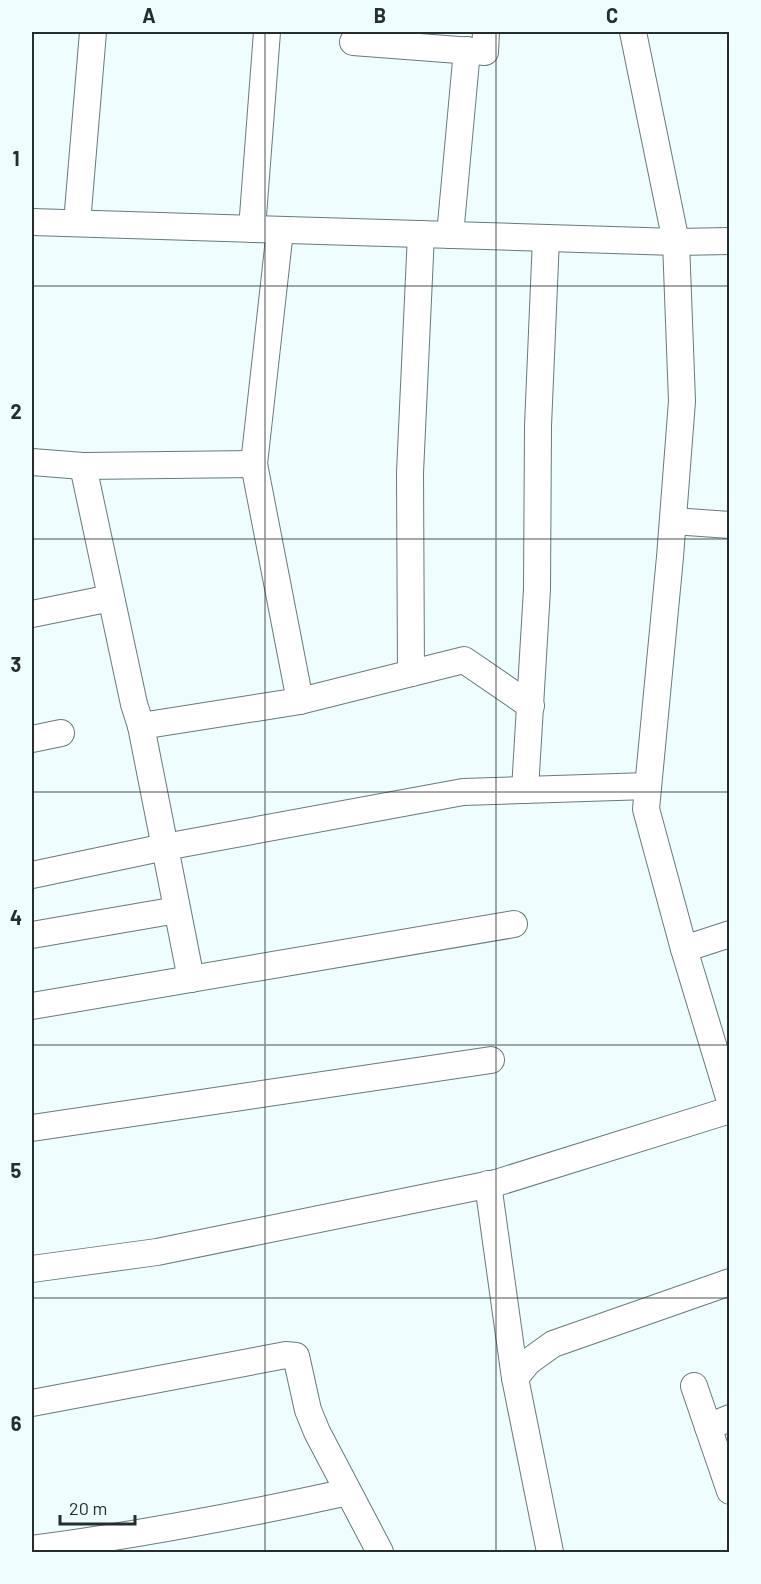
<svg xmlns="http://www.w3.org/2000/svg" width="761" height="1584" font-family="Barlow,sans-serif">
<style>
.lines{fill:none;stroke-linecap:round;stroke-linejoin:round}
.minor-casing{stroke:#687a7b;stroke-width:28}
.minor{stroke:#fff;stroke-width:26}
.grid{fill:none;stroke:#262d2d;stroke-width:1.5;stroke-opacity:0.55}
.neatline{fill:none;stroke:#262d2d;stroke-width:2}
.grid-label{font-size:20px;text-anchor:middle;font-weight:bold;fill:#262d2d}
</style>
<rect width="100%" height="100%" fill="#eefdfe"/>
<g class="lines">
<defs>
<g id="minor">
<polyline points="633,32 676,242 682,401 670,557 646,809 684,949 730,1101"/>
<polyline points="353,42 485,52 486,32"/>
<polyline points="32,222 676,242 730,241"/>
<polyline points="77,223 93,32"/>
<polyline points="252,229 267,32"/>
<polyline points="280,230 254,464 300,701"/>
<polyline points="450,235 467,50"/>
<polyline points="32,462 83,466 254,464"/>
<polyline points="83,466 134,704 141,726 300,701 464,660 531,706"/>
<polyline points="673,521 730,525"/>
<polyline points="32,614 111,598"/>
<polyline points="411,673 410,473 421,234"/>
<polyline points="141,726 191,979"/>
<polyline points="32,739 61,733"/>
<polyline points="525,790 537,589 538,426 546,238"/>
<polyline points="32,875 165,847 463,792 648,786"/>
<polyline points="32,935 177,910"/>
<polyline points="684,949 730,934"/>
<polyline points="32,1006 514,924"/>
<polyline points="32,1128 491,1060"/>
<polyline points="488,1184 515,1378 550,1552"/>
<polyline points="32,1269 157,1252 496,1183 730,1110"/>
<polyline points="515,1378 528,1362 553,1344 730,1282"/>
<polyline points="694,1386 730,1491"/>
<polyline points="32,1403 286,1355 296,1356 308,1410 317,1432 380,1552"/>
<polyline points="708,1427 730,1418"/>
<path d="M32,1549C138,1535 243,1515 348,1492"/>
</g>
</defs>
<use href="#minor" class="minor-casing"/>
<use href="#minor" class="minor"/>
</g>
<path class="grid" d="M265,32V1552M496,32V1552M32,286H730M32,539H730M32,792H730M32,1045H730M32,1298H730"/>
<rect width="761" height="1584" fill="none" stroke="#eefdfe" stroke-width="66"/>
<path d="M60 1515v9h75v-9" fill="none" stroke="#262d2d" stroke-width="3"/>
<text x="69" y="1515" font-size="18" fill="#262d2d" stroke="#eefdfe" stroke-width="4.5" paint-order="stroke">20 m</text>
<rect x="33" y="33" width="695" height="1518" class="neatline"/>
<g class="grid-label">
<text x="149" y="23">A</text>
<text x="380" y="23">B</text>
<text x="612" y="23">C</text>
<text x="16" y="166">1</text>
<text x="16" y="419">2</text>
<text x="16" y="672">3</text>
<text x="16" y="925">4</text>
<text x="16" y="1178">5</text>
<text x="16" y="1431">6</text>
</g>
</svg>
